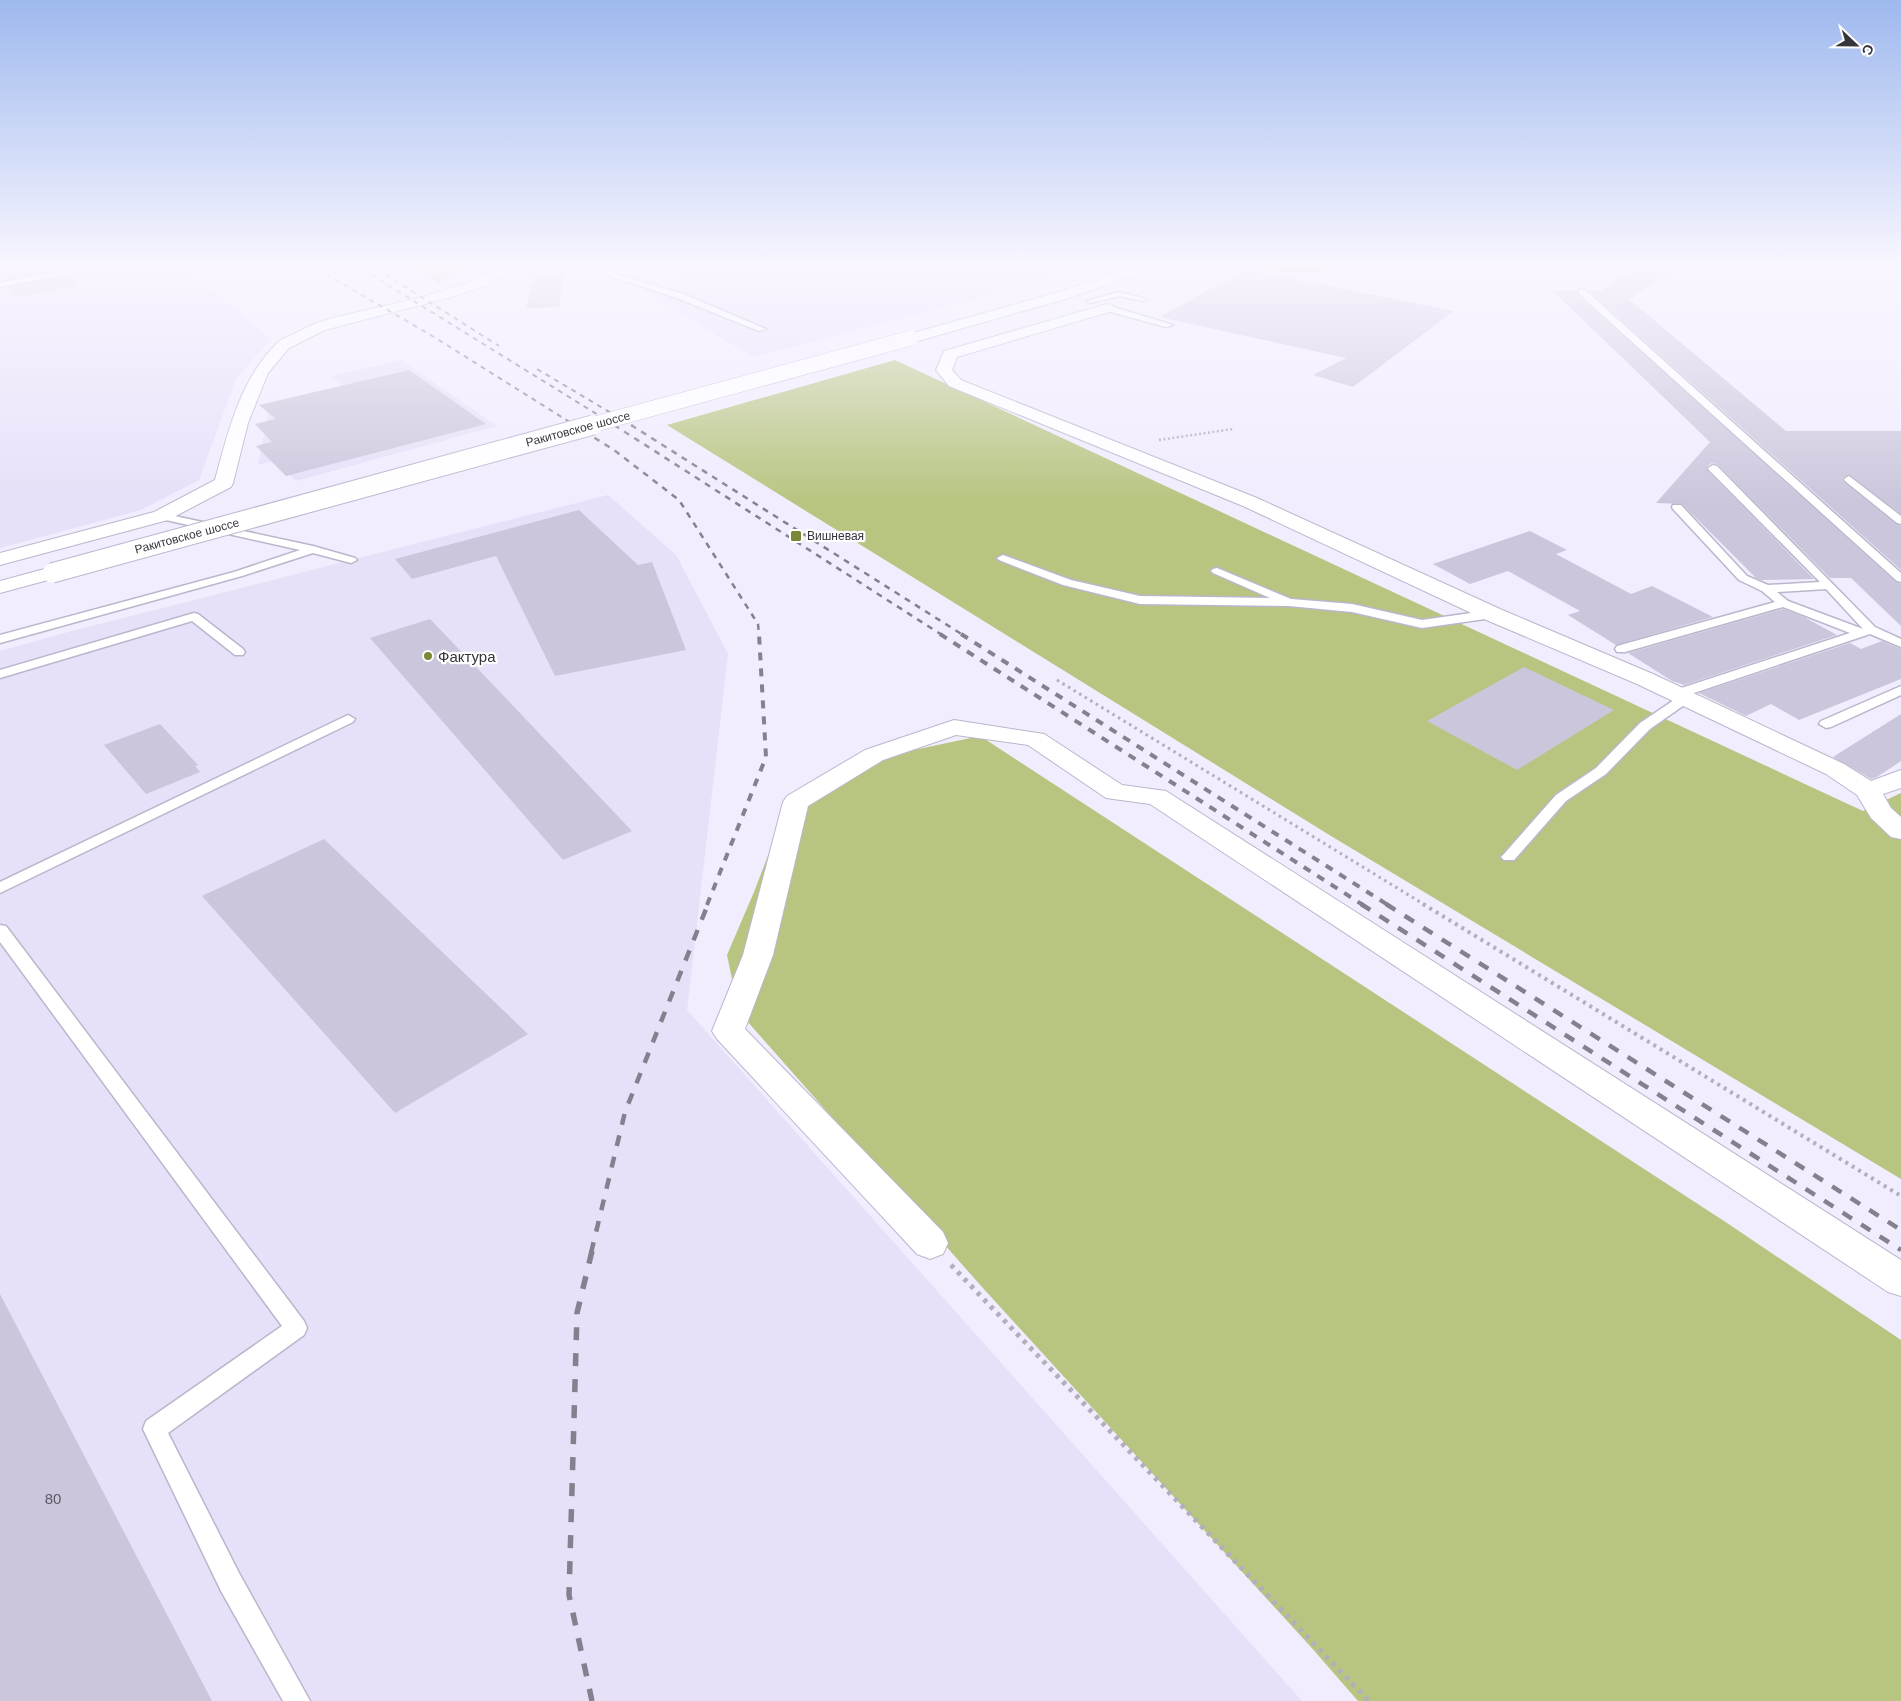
<svg xmlns="http://www.w3.org/2000/svg" width="1901" height="1701" font-family="Helvetica,sans-serif">
<style>
.built{fill:#e6e0f8}
.green{fill:#b7c580}
.forest{fill:#a7b66f}
.building{fill:#ccc6dc}
.lines{fill:none;stroke-linecap:round;stroke-linejoin:round}
.service-casing{stroke:#bcb6cc;stroke-width:3}
.minor-casing{stroke:#bcb6cc;stroke-width:2}
.primary-casing{stroke:#bcb6cc;stroke-width:2}
.path-far4{stroke:#b2aebd;stroke-width:2;stroke-dasharray:1 2;stroke-linecap:butt}
.path-far3{stroke:#b2aebd;stroke-width:2.5;stroke-dasharray:2 2.5;stroke-linecap:butt}
.path-far2{stroke:#b2aebd;stroke-width:3;stroke-dasharray:2.5 4;stroke-linecap:butt}
.path-far1{stroke:#b2aebd;stroke-width:4;stroke-dasharray:3 4.5;stroke-linecap:butt}
.path{stroke:#b2aebd;stroke-width:5;stroke-dasharray:4 5.5;stroke-linecap:butt}
.service{fill:#fff;fill-rule:evenodd}
.minor{fill:#fff;fill-rule:evenodd}
.primary{fill:#fff;fill-rule:evenodd}
.rail-far4{stroke:#84808d;stroke-width:2;stroke-dasharray:5 5;stroke-linecap:butt}
.rail-far3{stroke:#84808d;stroke-width:2.5;stroke-dasharray:6 6;stroke-linecap:butt}
.rail-far2{stroke:#84808d;stroke-width:4;stroke-dasharray:8 8;stroke-linecap:butt}
.rail-far1{stroke:#84808d;stroke-width:4.5;stroke-dasharray:11 11;stroke-linecap:butt}
.rail{stroke:#84808d;stroke-width:5.5;stroke-dasharray:13 13;stroke-linecap:butt}
.primary-bridge-far1-casing{stroke:#bcb6cc;stroke-width:16;stroke-linecap:butt}
.primary-bridge-casing{stroke:#bcb6cc;stroke-width:21;stroke-linecap:butt}
.primary-bridge-far1{stroke:#fff;stroke-width:15}
.primary-bridge{stroke:#fff;stroke-width:19}
.poi-dot{fill:#798736;stroke:#fff;stroke-width:2}
.labels{text-anchor:middle;dominant-baseline:central;stroke-width:4.5;stroke-linejoin:round;paint-order:stroke}
.far-street-label{font-size:12px;fill:#37343d;stroke:#fff}
.far-poi-label{font-size:12px;fill:#37343d;stroke:#fff;text-anchor:start}
.poi-label{font-size:15px;fill:#37343d;stroke:#fff;text-anchor:start}
.near-number-label{font-size:15px;fill:#5c5865}
</style>
<rect width="100%" height="100%" fill="#f1ecfe"/>
<g class="built">
<polygon points="0,264 181,264 271,339 236,379 199,480 141,510 0,548"/>
<polygon points="724,264 1017,264 1056,278 752,357 638,286"/>
<polygon points="401,360 497,426 296,481 275,461 258,465 270,404 344,387 332,376"/>
<polygon points="608,495 676,555 728,654 687,1010 1302,1701 0,1701 0,651 68,632"/>
</g>
<g class="green">
<polygon points="407,264 468,264 461,271 439,283"/>
<polygon points="895,360 1863,811 1901,793 1901,1179 1331,836 667,425"/>
<polygon points="980,736 1727,1223 1901,1340 1901,1701 1358,1701 1310,1646 982,1287 739,1012 727,955 754,892 781,822 876,758"/>
</g>
<polygon class="forest" points="1231,264 1332,264 1322,273 1277,272"/>
<g class="building">
<polygon points="0,264 53,264 59,269 3,281 0,278"/>
<polygon points="1639,264 1686,264 1629,299 1786,431 1901,431 1901,514 1850,475 1842,478 1844,482 1896,524 1901,526 1901,570 1589,291 1602,291"/>
<polygon points="1246,269 1454,311 1353,387 1313,375 1346,358 1160,317"/>
<polygon points="565,274 559,307 526,308 534,276"/>
<polygon points="66,276 77,286 18,297 9,287"/>
<polygon points="1553,291 1577,291 1578,295 1896,582 1901,584 1901,626 1851,578 1830,578 1717,464 1712,463 1707,466 1708,471 1814,579 1761,580 1756,578 1682,504 1656,503 1710,442"/>
<polygon points="409,370 486,424 286,476 256,446 272,442 255,424 276,419 259,405"/>
<polygon points="579,510 638,565 652,562 686,650 555,676 496,556 412,579 395,559"/>
<polygon points="1530,531 1567,550 1556,554 1631,594 1652,586 1713,617 1616,645 1568,615 1580,611 1508,571 1470,584 1433,564"/>
<polygon points="1783,609 1804,617 1837,635 1684,685 1672,681 1628,653"/>
<polygon points="430,619 500,692 632,831 563,860 370,638"/>
<polygon points="1882,641 1901,649 1901,679 1799,720 1771,704 1746,716 1699,693 1850,643 1861,649"/>
<polygon points="1524,667 1614,710 1517,770 1427,721"/>
<polygon points="1901,714 1901,761 1877,777 1871,779 1833,757"/>
<polygon points="160,724 198,765 195,766 200,772 146,794 104,745"/>
<polygon points="324,839 528,1034 395,1113 202,896"/>
<polygon points="0,1294 212,1701 0,1701"/>
</g>
<g class="lines">
<defs>
<g id="service">
<polygon points="66,264 73,264 76,267 64,275 0,287 0,283 59,271 67,267"/>
<polygon points="574,264 584,264 683,294 766,329 759,331 677,298"/>
<polygon points="1579,290 1585,290 1901,573 1901,582 1897,581 1579,294"/>
<polygon points="1119,292 1147,299 1143,301 1119,296 1091,303 1087,301"/>
<polygon points="1104,306 1110,306 1173,325 1166,327 1104,310"/>
<path d="M1713,465L1717,466L1875,627L1901,639V647L1870,634L1688,695L1692,698L1690,701L1650,729L1606,774L1566,801L1514,860H1504L1501,857L1504,854L1556,795L1596,768L1640,723L1677,698L1671,694L1672,691L1850,633L1783,607L1625,652H1617L1615,649L1617,646L1775,602L1762,591L1739,580L1673,509L1672,507L1673,505H1681L1747,576L1768,585L1820,582L1709,470L1708,468ZM1826,589L1863,629L1788,601L1777,592Z"/>
<polygon points="1849,476 1901,516 1901,524 1897,523 1845,481 1844,479"/>
<polygon points="161,513 313,546 355,558 357,560 351,563 313,553 242,576 0,643 0,635 234,572 300,550 157,518 156,516 157,514"/>
<polygon points="1003,555 1071,580 1140,596 1270,598 1213,573 1211,571 1213,569 1217,568 1291,599 1352,604 1422,620 1492,610 1498,614 1492,618 1422,628 1352,612 1289,606 1140,604 1063,585 999,560 997,558"/>
<polygon points="194,613 198,614 243,649 245,652 243,655 235,655 192,621 0,678 0,670"/>
<polygon points="1901,686 1901,695 1831,727 1826,728 1819,724 1821,721"/>
<polygon points="348,715 355,719 353,722 0,893 0,882"/>
<polygon points="0,925 6,926 304,1321 307,1328 304,1335 168,1433 239,1573 310,1701 283,1701 221,1591 143,1429 146,1421 282,1326 0,942"/>
</g>
<g id="minor">
<path d="M496,264H509L504,275L487,285L455,296L325,330L289,348L268,373L248,423L233,483L231,487L168,520L0,565V553L154,512L215,480C228,432 240,380 277,343C281,339 288,337 294,334C300,331 307,327 314,324C346,311 484,291 496,264Z"/>
<polygon points="1107,304 1112,305 1114,308 1112,311 957,357 952,370 961,380 1257,498 1500,609 1653,674 1844,764 1871,781 1901,770 1901,788 1883,794 1891,808 1901,817 1901,839 1891,837 1871,818 1857,795 1826,774 1637,684 1484,619 1243,506 949,386 936,370 944,351"/>
<polygon points="954,720 1044,734 1122,785 1166,791 1901,1260 1901,1296 1888,1292 1150,804 1106,798 1028,745 956,735 883,760 808,806 773,955 745,1029 943,1232 948,1243 943,1254 930,1259 917,1254 717,1039 712,1031 743,955 783,802 787,796 865,750"/>
</g>
<g id="primary">
<polygon points="1141,264 1160,264 1158,267 1069,298 911,343 906,341 903,338 906,335 1059,292"/>
<polygon points="52,567 59,569 62,573 59,577 0,593 0,581"/>
</g>
</defs>
<use href="#service" class="service-casing"/>
<use href="#minor" class="minor-casing"/>
<use href="#primary" class="primary-casing"/>
<polyline class="path-far4" points="1174,269 1190,268"/>
<polyline class="path-far3" points="1159,440 1233,429"/>
<polyline class="path-far2" points="1057,680 1425,905"/>
<polyline class="path-far1" points="1423,904 1901,1196"/>
<polyline class="path" points="951,1265 1369,1701"/>
<use href="#service" class="service"/>
<use href="#minor" class="minor"/>
<use href="#primary" class="primary"/>
<g class="rail-far4">
<polyline points="309,264 434,337 576,426"/>
<polyline points="354,264 616,426"/>
<polyline points="369,264 499,346"/>
<polyline points="537,369 633,426"/>
</g>
<g class="rail-far3">
<polyline points="574,425 614,450 679,500 758,624 759,635"/>
<polyline points="614,425 942,635"/>
<polyline points="631,425 963,635"/>
</g>
<g class="rail-far2">
<polyline points="940,634 1363,905"/>
<polyline points="961,634 1388,905"/>
<polyline points="707,905 766,757 759,634"/>
</g>
<g class="rail-far1">
<polyline points="1361,904 1901,1250"/>
<polyline points="1386,904 1901,1230"/>
<polyline points="591,1253 625,1112 708,904"/>
</g>
<polyline class="rail" points="592,1251 577,1313 569,1595 592,1701"/>
<defs>
<polyline id="primary-bridge-far1" points="588,426 911,338"/>
<polyline id="primary-bridge" points="52,573 593,425"/>
</defs>
<use href="#primary-bridge-far1" class="primary-bridge-far1-casing"/>
<use href="#primary-bridge" class="primary-bridge-casing"/>
<use href="#primary-bridge-far1" class="primary-bridge-far1"/>
<use href="#primary-bridge" class="primary-bridge"/>
</g>
<linearGradient id="sky" x2="0" y2="1"><stop stop-color="#9eb9ee"/><stop offset="0.53" stop-color="#f9f6ff"/><stop offset="1" stop-color="#f9f6ff" stop-opacity="0"/></linearGradient>
<rect width="1901" height="502" fill="url(#sky)"/>
<g class="poi-dot">
<rect x="790" y="530" width="12" height="12" rx="2.5"/>
<circle cx="428" cy="656" r="5"/>
</g>
<g class="labels">
<g class="far-street-label">
<text transform="translate(578 429) rotate(-15)">Ракитовское шоссе</text>
<text transform="translate(187 536) rotate(-15)">Ракитовское шоссе</text>
</g>
<g class="far-poi-label">
<text x="807" y="536">Вишневая</text>
</g>
<g class="poi-label">
<text x="438" y="656">Фактура</text>
</g>
<g class="near-number-label">
<text x="53" y="1498">80</text>
</g>
</g>
<g transform="translate(1856 45) rotate(112)" stroke="#ffffff" stroke-width="4" paint-order="stroke">
<path d="M0-4L9 19L0 12L-9 19Z" fill="#37343d"/>
<text y="-8" font-size="14" font-weight="bold" text-anchor="middle" fill="#37343d">С</text>
</g>
</svg>
